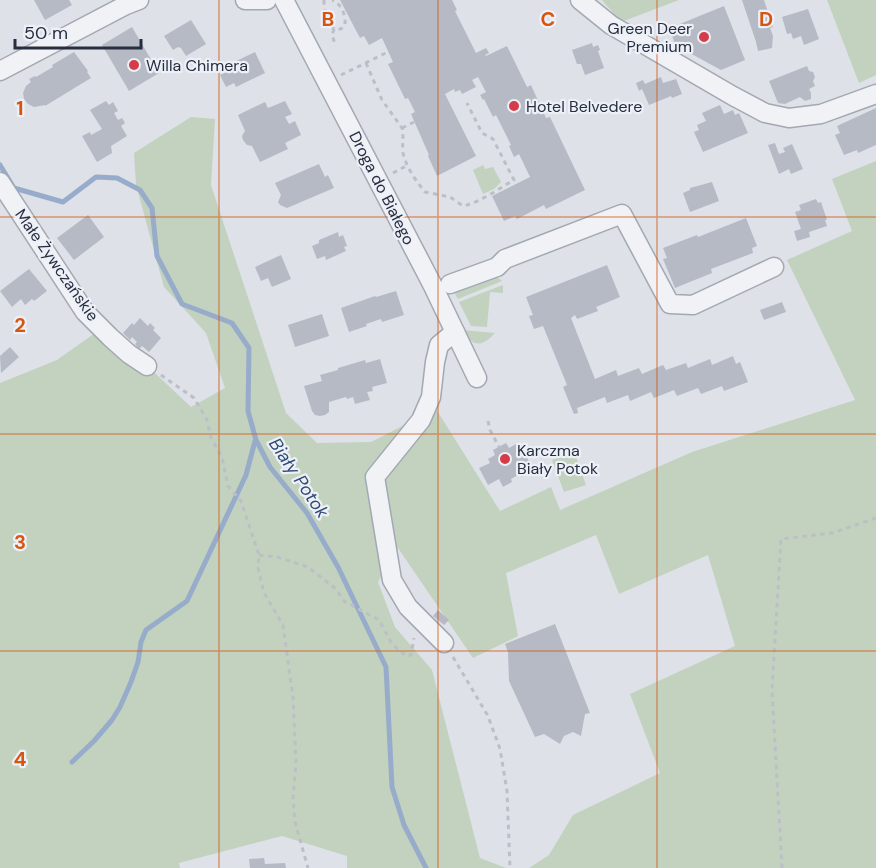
<svg xmlns="http://www.w3.org/2000/svg" width="876" height="868" font-family="'DM Sans',sans-serif">
<style>
.green{fill:#c2d2be}
.lines{fill:none;stroke-linecap:round;stroke-linejoin:round}
.stream{stroke:#97acca;stroke-width:5}
.building{fill:#b5bac5}
.minor-casing{stroke:#a3a8b2;stroke-width:21}
.path{stroke:#bcbfc7;stroke-width:3;stroke-dasharray:4.5 4.5;stroke-linecap:butt}
.minor{stroke:#f1f2f6;stroke-width:18}
.grid{fill:none;stroke:#d55511;stroke-width:1.5;stroke-opacity:0.55}
.poi-dot{fill:#d43c49;stroke:#edf0f6;stroke-width:2}
.labels{text-anchor:middle;dominant-baseline:central;stroke-width:4.5;stroke-linejoin:round;paint-order:stroke}
.poi-label{font-size:16px;fill:#262e40;stroke:#edf0f6;text-anchor:start}
.street-label{font-size:16px;fill:#262e40;stroke:#edf0f6}
.water-label{font-size:18px;font-style:italic;fill:#2f4a75;stroke:#edf0f6}
.grid-label{font-size:20px;text-anchor:middle;font-weight:bold;fill:#d55511;stroke:#edf0f6;stroke-width:4.5;stroke-linejoin:round;paint-order:stroke}
</style>
<rect width="100%" height="100%" fill="#dee1e8"/>
<g class="green">
<polygon points="602,0 679,0 621,22"/>
<polygon points="827,0 876,0 876,75 859,83"/>
<polygon points="191,117 215,119 211,185 286,413 317,443 371,442 436,409 500,511 551,487 560,510 692,452 855,400 787,260 852,231 832,179 876,161 876,868 529,868 549,855 573,815 660,773 630,694 735,646 708,555 619,594 596,535 506,573 518,636 473,658 398,548 378,582 395,627 432,670 480,858 506,868 347,868 347,856 282,836 179,863 180,868 0,868 0,383 57,360 105,326 191,407 225,388 206,333 164,287 136,185 134,153"/>
<polygon points="483,165 485,169 493,167 501,182 494,189 483,194 473,170"/>
<polygon points="492,277 497,277 502,281 458,299 454,292"/>
<polygon points="503,285 503,293 490,292 487,327 471,326 459,302"/>
<path d="M462,330L495,333C481,348 473,347 462,330Z"/>
<polygon points="574,452 586,485 564,492 552,460"/>
</g>
<g class="lines">
<g class="stream">
<polyline points="0,165 14,188 63,202 96,177 117,178 140,190 152,208 157,256 182,304 232,323 249,348 248,411 256,440 270,467 307,513 338,567 386,667 392,787 404,825 426,868"/>
<polyline points="72,762 94,741 112,720 120,707 131,682 138,662 141,642 146,630 187,601 246,475 255,441"/>
</g>
</g>
<g class="building">
<polygon points="34,0 69,0 72,5 45,20"/>
<polygon points="340,0 452,0 457,10 455,11 476,53 486,48 489,53 485,55 486,56 507,46 527,87 531,85 546,118 550,117 585,190 546,209 544,205 517,219 515,216 504,221 492,196 530,177 519,154 514,157 509,146 511,145 496,115 493,117 484,99 483,100 480,95 486,92 478,77 472,80 476,87 462,94 460,90 455,92 454,89 445,94 476,156 437,176 428,156 429,155 411,114 415,112 408,98 405,99 388,64 393,62 382,38 369,45 364,36 360,38"/>
<polygon points="742,0 764,0 773,27 770,28 773,36 772,48 758,51 756,42"/>
<polygon points="724,6 745,60 721,70 675,45 670,28"/>
<polygon points="808,9 819,39 804,45 801,36 793,39 791,33 787,34 782,17"/>
<polygon points="191,20 206,44 186,56 181,48 178,47 173,50 164,36"/>
<polygon points="132,27 159,73 129,91 102,45"/>
<polygon points="592,43 593,47 598,45 600,50 598,51 604,68 585,75 581,64 577,64 572,50"/>
<polygon points="74,52 88,71 87,72 91,78 45,106 45,105 34,107 28,104 24,99 23,93 26,86 31,82 29,79 35,76 36,77 53,67 52,65"/>
<polygon points="255,52 265,73 236,87 234,83 226,87 220,75 228,71 226,66"/>
<polygon points="807,66 809,71 813,72 815,77 813,81 815,86 809,89 811,93 811,99 805,101 800,97 785,104 778,103 769,81"/>
<polygon points="661,77 663,83 676,79 682,94 672,98 671,96 649,105 642,89 639,91 636,83 643,80 645,84"/>
<polygon points="106,101 109,105 113,102 118,111 114,113 118,120 122,118 125,123 121,126 127,136 111,146 112,153 97,162 82,136 90,132 91,135 102,129 90,110"/>
<polygon points="285,101 292,114 285,117 289,124 295,121 301,135 285,143 288,149 260,162 252,146 247,145 243,140 242,136 245,131 238,115 265,102 268,108"/>
<polygon points="720,105 724,114 733,110 735,115 739,113 748,133 703,152 694,132 699,130 697,125 706,121 702,113"/>
<polygon points="876,108 876,145 858,153 857,150 844,155 835,135 840,133 837,126"/>
<polygon points="775,143 779,154 785,152 783,148 792,144 803,169 791,174 789,169 779,174 768,145"/>
<polygon points="319,164 325,177 328,175 334,188 287,208 280,205 278,202 281,195 275,183"/>
<polygon points="712,182 719,201 690,212 683,193 690,190 690,188"/>
<polygon points="816,199 818,203 821,202 827,220 825,220 827,226 809,232 810,237 797,241 794,231 801,229 795,212 801,210 799,205"/>
<polygon points="88,215 104,237 74,260 57,238"/>
<polygon points="746,218 757,246 752,248 753,253 711,269 712,273 675,288 663,259 667,258 663,248 697,235 698,237"/>
<polygon points="338,232 339,237 343,235 347,246 344,247 346,251 326,260 325,256 317,259 312,246 319,243 319,240"/>
<polygon points="281,255 291,279 272,287 268,278 261,281 255,267"/>
<polygon points="607,265 620,297 596,307 598,311 577,319 575,315 571,318 595,379 616,370 618,376 639,368 642,374 663,365 666,370 686,363 688,368 710,359 712,365 733,356 736,364 740,362 748,382 724,391 722,386 701,394 698,388 677,396 674,390 654,398 651,392 630,401 628,395 607,403 605,397 577,408 578,413 574,414 563,387 567,385 543,326 534,329 529,316 533,315 526,297"/>
<polygon points="29,269 47,291 34,301 32,299 25,305 21,299 12,307 0,291"/>
<polygon points="396,291 404,315 382,322 381,319 366,324 367,326 349,332 341,308 375,296 376,297"/>
<polygon points="782,302 786,312 764,320 760,310"/>
<polygon points="322,314 329,336 295,347 288,325"/>
<polygon points="140,318 148,326 150,323 155,328 153,330 161,338 149,352 142,346 139,349 135,344 137,342 132,337 130,340 123,333 132,323 134,325"/>
<polygon points="10,347 19,357 1,373 0,356"/>
<polygon points="380,359 387,383 372,387 373,391 367,392 370,400 355,404 353,397 347,399 346,397 329,402 329,412 325,415 320,416 315,415 312,411 304,386 322,381 320,375 338,370 338,368 365,360 366,363"/>
<polygon points="506,443 509,448 516,444 518,448 521,447 530,463 527,465 531,472 521,477 520,474 511,479 512,482 503,487 499,479 488,485 479,468 490,463 488,459 495,455 493,450"/>
<polygon points="438,610 449,620 444,625 433,616"/>
<polygon points="555,624 590,713 585,714 581,736 573,732 564,736 560,744 544,734 535,737 509,681 508,652 505,644"/>
<polygon points="264,858 265,864 285,863 286,868 250,868 249,859"/>
</g>
<g class="lines">
<defs>
<g id="minor">
<polyline points="245,0 267,0"/>
<polyline points="284,0 433,286 477,378"/>
<polyline points="580,0 611,25 733,96 765,113 789,118 821,114 876,94"/>
<polyline points="0,71 126,5 139,0"/>
<polyline points="0,182 85,312 110,337 129,354 147,366"/>
<polyline points="450,284 497,267 505,259 622,214 670,304 693,305 774,267"/>
<polyline points="444,643 408,607 392,580 375,477 421,420 431,397 435,362 439,345 455,332"/>
</g>
</defs>
<use href="#minor" class="minor-casing"/>
<g class="path">
<path d="M324,0C324,12 326,20 334,29H341L345,25C346,15 341,3 332,0"/>
<polyline points="334,29 332,35 335,44"/>
<path d="M366,63L382,100L402,128C404,136 402,144 403,153C406,167 416,181 425,192L450,197L463,206C481,202 498,189 514,180L493,139L482,133L467,103"/>
<polyline points="341,75 388,52"/>
<polyline points="402,128 414,122"/>
<polyline points="393,173 408,165"/>
<polyline points="161,375 194,398 207,420 211,438 222,457 228,486 241,501 259,555 258,568 264,593 283,625 293,697 296,763 293,798 295,822 308,868"/>
<polyline points="488,421 490,430 499,447"/>
<polyline points="259,555 277,557 308,567 336,589 344,601 379,620 392,644 406,656 411,655 414,638"/>
<polyline points="453,657 488,716 500,749 507,791 510,868"/>
<polyline points="782,868 772,690 781,539 832,533 876,518"/>
</g>
<use href="#minor" class="minor"/>
</g>
<path class="grid" d="M219,0V868M438,0V868M657,0V868M0,217H876M0,434H876M0,651H876"/>
<g class="poi-dot">
<circle cx="704" cy="37" r="6"/>
<circle cx="134" cy="65" r="6"/>
<circle cx="514" cy="106" r="6"/>
<circle cx="505" cy="459" r="6"/>
</g>
<g class="labels">
<g class="poi-label">
<text x="692" y="28" text-anchor="end">Green Deer<tspan x="692" dy="18">Premium</tspan></text>
<text x="146" y="65">Willa Chimera</text>
<text x="526" y="106">Hotel Belvedere</text>
<text x="517" y="450">Karczma<tspan x="517" dy="18">Biały Potok</tspan></text>
</g>
<g class="street-label">
<text transform="translate(382 188) rotate(63)">Droga do Białego</text>
<text transform="translate(57 265) rotate(55)">Małe Żywczańskie</text>
</g>
<g class="water-label">
<text transform="translate(299 478) rotate(56)">Biały Potok</text>
</g>
</g>
<g class="grid-label">
<text x="328" y="26">B</text>
<text x="548" y="26">C</text>
<text x="766" y="26">D</text>
<text x="20" y="115">1</text>
<text x="20" y="332">2</text>
<text x="20" y="549">3</text>
<text x="20" y="766">4</text>
</g>
<path d="M15 39v9h126v-9" fill="none" stroke="#262e40" stroke-width="3"/>
<text x="24" y="39" font-size="18" fill="#262e40" stroke="#edf0f6" stroke-width="4.5" paint-order="stroke">50 m</text>
</svg>
